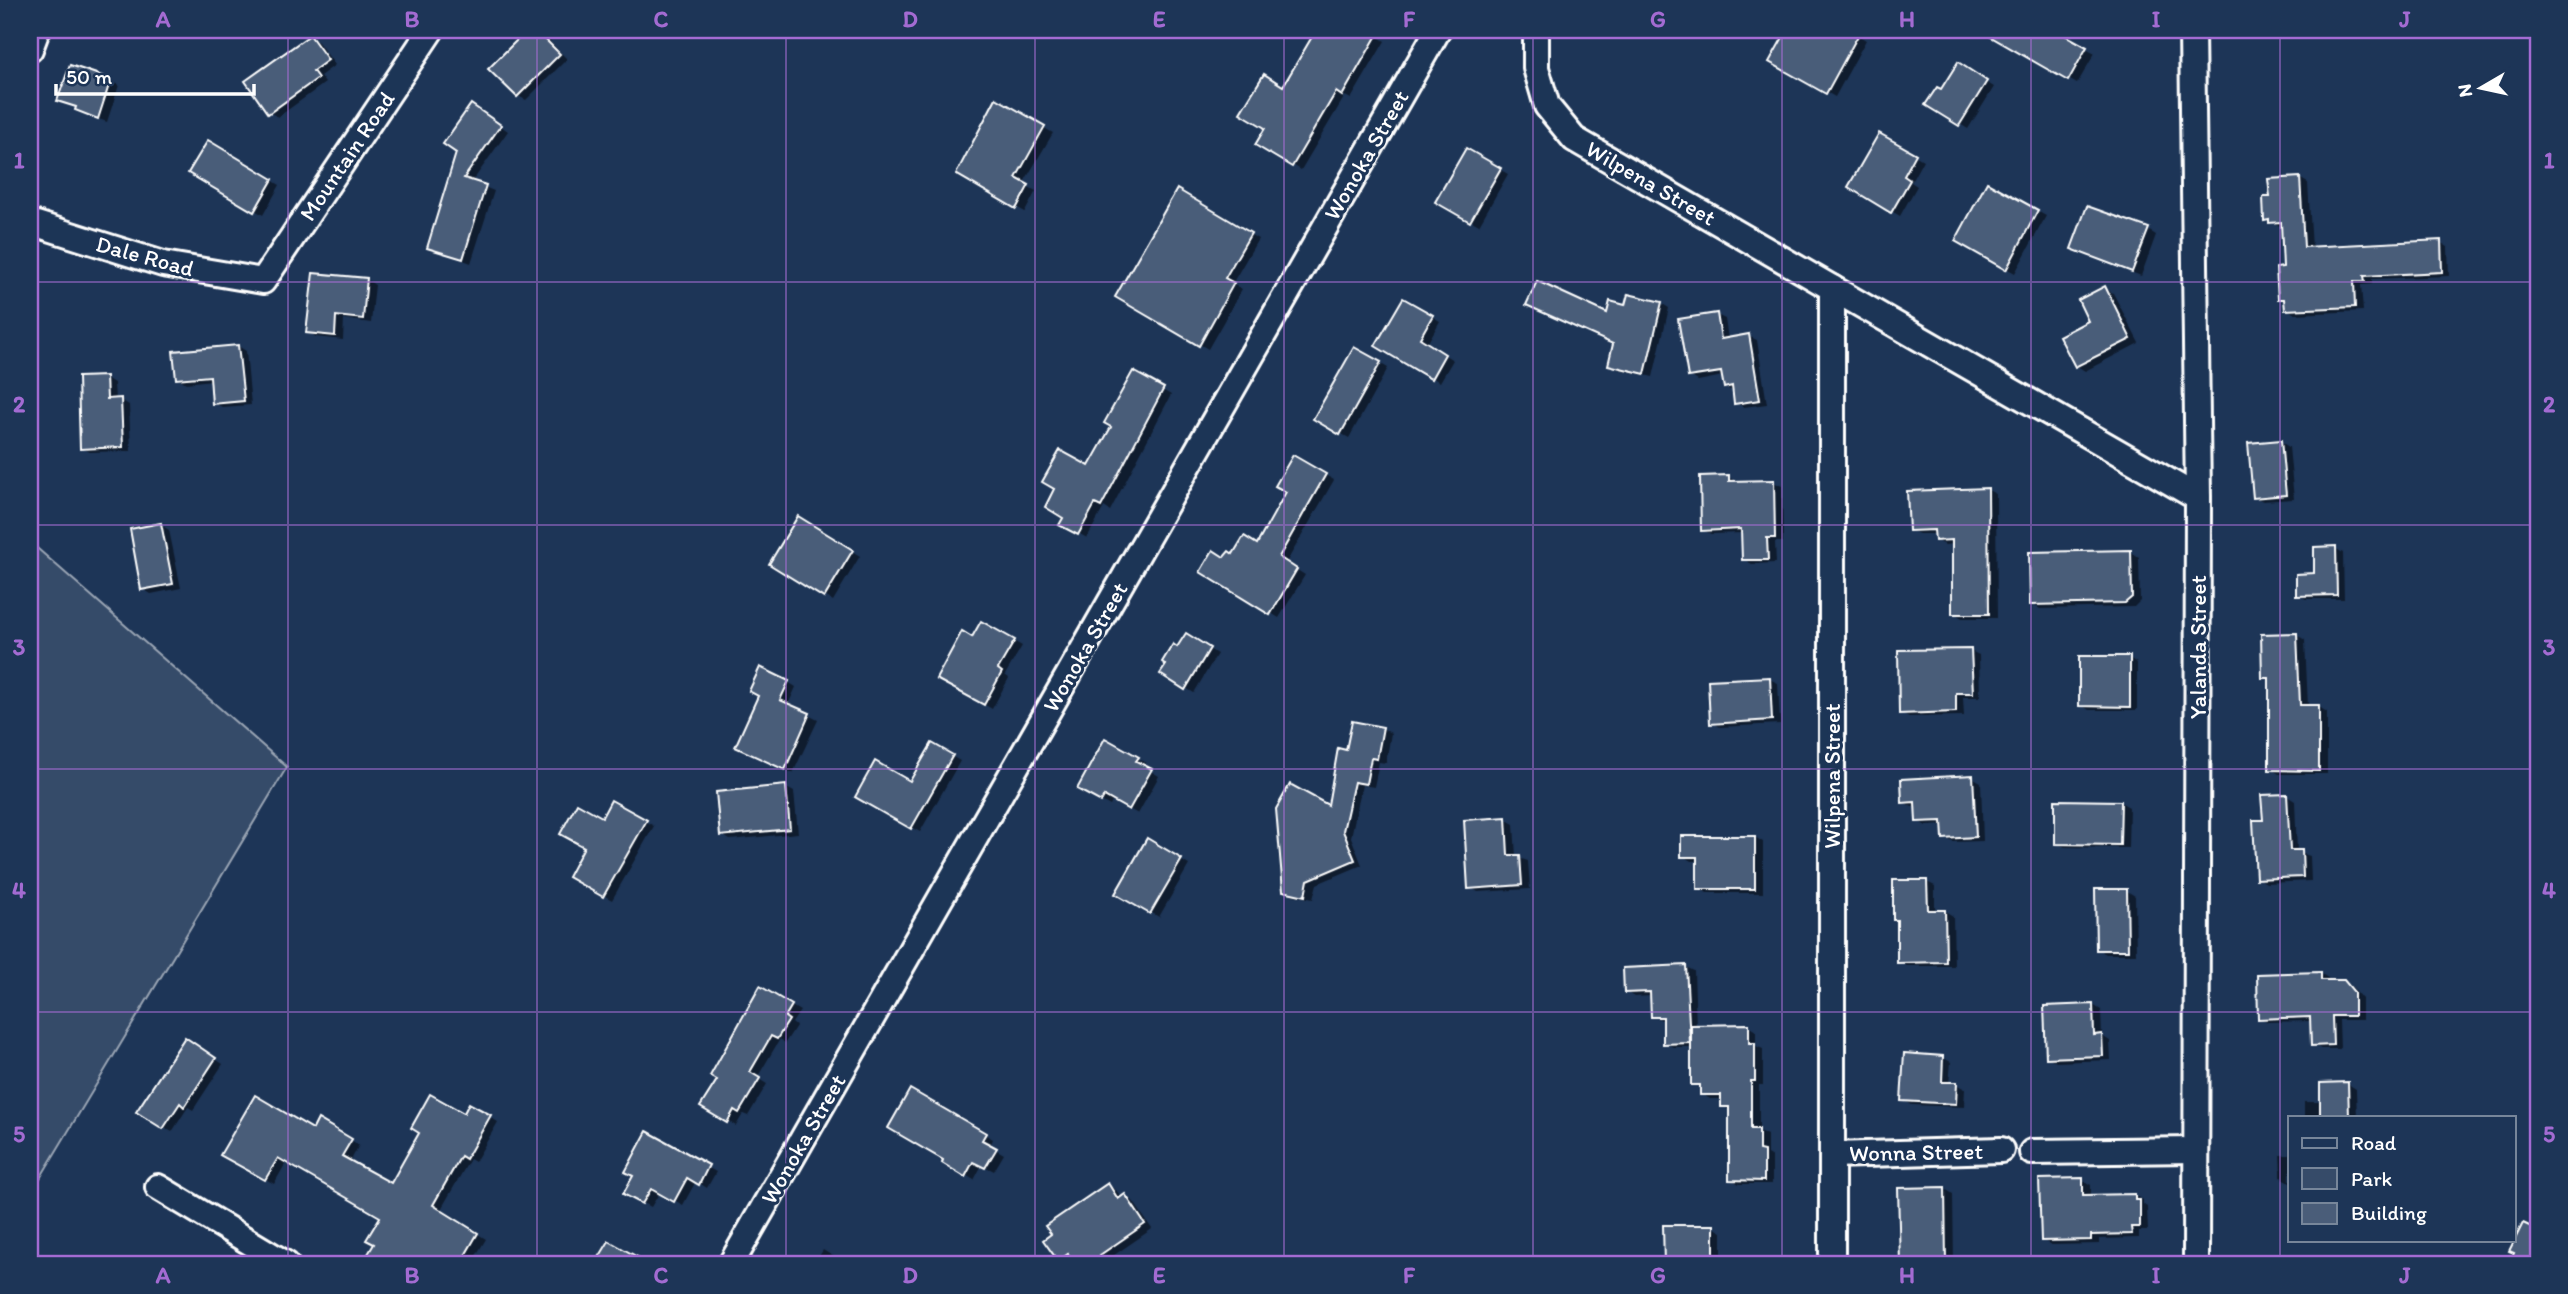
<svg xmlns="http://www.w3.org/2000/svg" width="2568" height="1294" font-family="Itim,sans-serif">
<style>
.green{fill:#364b69;stroke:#9aa5b4;stroke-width:2}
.shadow{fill:#0007}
.building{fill:#4a5d79;stroke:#fff;stroke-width:2}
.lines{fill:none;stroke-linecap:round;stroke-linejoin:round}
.street-casing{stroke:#fff;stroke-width:30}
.street{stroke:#1d3557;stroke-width:24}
.grid{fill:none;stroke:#a36bd2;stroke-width:2;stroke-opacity:0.55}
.labels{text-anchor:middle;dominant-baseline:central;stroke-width:6;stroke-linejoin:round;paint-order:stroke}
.street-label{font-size:23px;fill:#fff;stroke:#1d3557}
.neatline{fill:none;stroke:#a36bd2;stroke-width:2.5}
.grid-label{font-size:23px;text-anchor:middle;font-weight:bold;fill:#a36bd2}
</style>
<rect width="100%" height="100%" fill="#1d3557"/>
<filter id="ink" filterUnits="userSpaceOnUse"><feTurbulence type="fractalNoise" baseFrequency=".0143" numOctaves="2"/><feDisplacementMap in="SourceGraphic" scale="14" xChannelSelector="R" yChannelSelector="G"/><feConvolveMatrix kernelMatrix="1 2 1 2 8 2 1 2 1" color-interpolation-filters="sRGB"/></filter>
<g filter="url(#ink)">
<polygon class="green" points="30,542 287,767 30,1195"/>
<g class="shadow">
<polygon points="529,30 554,30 550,42 567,59 526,100 518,96 491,69"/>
<polygon points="1318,30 1366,30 1385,41 1351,99 1345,96 1301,170 1257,144 1284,88"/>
<polygon points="1789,30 1849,30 1866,40 1835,97 1772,61"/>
<polygon points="1989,30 2053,30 2095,53 2077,84 1987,33"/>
<polygon points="310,37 318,42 335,65 320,76 325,83 278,117 269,112"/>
<polygon points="1958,65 1994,87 1968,129 1928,104 1942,92"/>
<polygon points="71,67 119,85 107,122 85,114 77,108 60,100"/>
<polygon points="997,101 1053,133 1023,184 1036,191 1025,212 958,174"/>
<polygon points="480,111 508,131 472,182 494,191 471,263 429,247"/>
<polygon points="1880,135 1923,160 1911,182 1917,186 1900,216 1850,187"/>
<polygon points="208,142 280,185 263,215 191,172"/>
<polygon points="1466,150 1508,174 1479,225 1438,202"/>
<polygon points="2299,178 2308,183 2312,248 2440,242 2448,247 2449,276 2372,279 2372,284 2361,285 2363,311 2295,314 2287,309 2286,302 2279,298 2285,269 2283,227 2266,220 2271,199"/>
<polygon points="1988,184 2046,216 2015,273 1957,241"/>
<polygon points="1178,192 1258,239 1232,284 1242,289 1208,349 1118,297"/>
<polygon points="2148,230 2156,235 2141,276 2073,249"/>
<polygon points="367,280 375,285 371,323 344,319 343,340 316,337 308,332"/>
<polygon points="2105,288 2113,293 2139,343 2085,371 2077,366"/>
<polygon points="1404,300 1440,321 1427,344 1453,360 1440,382 1378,346"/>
<polygon points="1661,303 1669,308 1653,377 1618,369 1610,364 1614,344 1609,315 1627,307"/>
<polygon points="1717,315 1725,319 1728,339 1748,336 1757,340 1767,404 1744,407 1736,403 1734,392 1725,387 1723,376 1698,381 1690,376"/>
<polygon points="238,346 246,351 251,405 222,407 214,403 212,380 186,383 178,378"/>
<polygon points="1355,349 1388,368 1349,438 1315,419"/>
<polygon points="1133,373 1171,395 1110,511 1104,507 1087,538 1062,524 1114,426"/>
<polygon points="106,378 114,383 115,400 121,400 129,405 131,451 90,452 82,448"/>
<polygon points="2281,442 2289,447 2294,499 2263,501 2254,497"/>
<polygon points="1294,457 1334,480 1286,563 1305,575 1279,618 1202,571 1258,546 1289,492"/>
<polygon points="1728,477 1737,482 1773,482 1782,486 1783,542 1775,542 1776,563 1752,564 1743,559 1743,533 1711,534 1703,530"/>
<polygon points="1988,490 1996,494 1997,618 1962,618 1954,613 1954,544 1945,545 1936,540 1936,534 1919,534 1910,530"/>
<polygon points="798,518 860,556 833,601 771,563"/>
<polygon points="161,525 169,530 181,588 151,594 143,589"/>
<polygon points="2335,548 2343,553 2344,599 2306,599 2298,595 2316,575"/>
<polygon points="2131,552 2139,557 2140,601 2134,607 2040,609 2032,604"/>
<polygon points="982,623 1022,646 1005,675 1009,678 992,709 939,678 973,639"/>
<polygon points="1186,635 1217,654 1194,693 1163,674"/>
<polygon points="2297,635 2305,640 2308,707 2319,707 2327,712 2327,774 2279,774 2271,769 2271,681 2264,677"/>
<polygon points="1971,651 1979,655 1980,697 1963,697 1964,716 1909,717 1901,713"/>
<polygon points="2129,658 2137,663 2137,710 2089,710 2081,705"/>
<polygon points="1769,679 1778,683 1780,724 1720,727 1712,722"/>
<polygon points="788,682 796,687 788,705 818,720 793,773 745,751"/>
<polygon points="1353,723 1383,729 1391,733 1386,763 1379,762 1374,787 1362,785 1351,837 1362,865 1317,884 1313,899 1293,895 1285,890 1329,808 1348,752"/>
<polygon points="1106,740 1146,763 1144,767 1159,776 1138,814 1113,800 1110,806 1079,788"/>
<polygon points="932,745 960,761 920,832 858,797 911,783"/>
<polygon points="1972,777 1981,782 1983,841 1953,842 1945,838 1944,825 1926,826 1918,821 1917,806 1912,807 1904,802"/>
<polygon points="785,787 794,792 798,833 730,840 722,835"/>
<polygon points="2287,796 2295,801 2297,852 2310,856 2311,881 2266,883 2258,878 2265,821"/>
<polygon points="2120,802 2129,807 2128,848 2065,847 2056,843"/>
<polygon points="612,803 654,826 612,900 570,876"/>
<polygon points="1505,819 1514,824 1516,857 1528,861 1530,889 1478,892 1470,887"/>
<polygon points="1755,837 1763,842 1763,893 1707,893 1699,888 1699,861 1691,861 1683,856"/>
<polygon points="1148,841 1189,865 1159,917 1117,893"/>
<polygon points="1927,882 1935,886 1935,911 1945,911 1953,916 1954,966 1907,966 1899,962 1899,921 1895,919"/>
<polygon points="2127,891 2135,896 2136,954 2106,954 2097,949"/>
<polygon points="1686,967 1694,971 1696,1026 1748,1026 1756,1031 1756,1046 1763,1049 1763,1085 1759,1085 1759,1131 1767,1135 1767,1154 1772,1157 1772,1184 1739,1184 1731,1179 1731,1111 1723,1106 1723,1099 1710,1099 1702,1094 1702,1089 1693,1084 1693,1047 1673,1047 1665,1043 1665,1021 1652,1016 1652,996 1634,997 1626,992"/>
<polygon points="2320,973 2328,978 2329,982 2343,982 2352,987 2362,999 2362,1020 2339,1020 2340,1049 2321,1049 2313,1045 2312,1021 2268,1022 2260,1018"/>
<polygon points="761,988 800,1011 792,1023 796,1026 785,1043 780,1039 757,1078 767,1084 748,1116 743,1114 736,1126 703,1106 719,1079"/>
<polygon points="2093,1005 2101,1010 2102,1036 2110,1041 2111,1060 2056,1062 2048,1057"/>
<polygon points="193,1044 223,1064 193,1110 188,1107 172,1132 164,1127"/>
<polygon points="1942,1057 1951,1062 1949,1084 1956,1084 1965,1089 1964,1107 1912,1105 1903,1100"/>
<polygon points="2348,1084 2356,1089 2357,1117 2304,1117 2304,1102 2322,1102"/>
<polygon points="911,1092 993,1139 990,1146 1004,1154 994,1171 982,1165 974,1180 944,1162 946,1159"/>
<polygon points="470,1105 498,1122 475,1162 470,1159 440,1211 486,1239 471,1264 370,1264 366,1262 376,1244 382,1216 287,1161 274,1184 223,1154 314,1131 319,1121 359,1145 350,1162 391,1186 464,1115"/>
<polygon points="648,1134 716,1172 707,1188 696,1181 683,1205 660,1192 651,1207 625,1193 635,1176"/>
<polygon points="2280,1155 2290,1155 2290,1182 2281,1177"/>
<polygon points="2082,1180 2091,1185 2091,1197 2135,1196 2143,1200 2143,1204 2147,1207 2148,1231 2139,1231 2139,1238 2099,1239 2099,1244 2051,1245 2042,1240"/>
<polygon points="1108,1185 1116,1190 1122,1198 1125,1196 1133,1201 1152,1229 1107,1260 1108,1263 1106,1264 1077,1264 1074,1260 1067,1264 1059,1260"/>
<polygon points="1945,1189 1953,1194 1954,1264 1902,1264 1900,1190"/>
<polygon points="1665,1227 1713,1227 1722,1232 1722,1264 1665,1264"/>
<polygon points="823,1250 831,1255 848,1264 814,1264"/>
</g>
<g class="building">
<polygon points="527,30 536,30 560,54 517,97 488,69"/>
<polygon points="1316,30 1380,30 1342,96 1336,92 1292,167 1255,145 1265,128 1240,113 1264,74 1283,86"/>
<polygon points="1787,30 1861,30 1826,94 1769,62"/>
<polygon points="1979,30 2056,30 2087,47 2068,81"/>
<polygon points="310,35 328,60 313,71 318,78 268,114 245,81"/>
<polygon points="1958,62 1987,81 1959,126 1925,105 1937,87 1941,89"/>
<polygon points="70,65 111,79 98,119 75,110 76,107 57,101"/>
<polygon points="996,98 1045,126 1016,178 1029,185 1016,209 956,174"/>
<polygon points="471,104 501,125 464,178 486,185 463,259 427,248 456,153 443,144"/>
<polygon points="1879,133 1916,154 1904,176 1910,180 1891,213 1848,187"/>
<polygon points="208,140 273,179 254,212 188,173"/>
<polygon points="1466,148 1501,168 1470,222 1435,202"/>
<polygon points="2300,177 2304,247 2441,240 2442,272 2364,276 2365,281 2354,281 2355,307 2285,310 2284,299 2278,299 2276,268 2283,267 2281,222 2269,223 2269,220 2264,221 2263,197 2270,197 2268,179"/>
<polygon points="1987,182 2038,210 2006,270 1955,241"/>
<polygon points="1177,189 1251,233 1225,278 1234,283 1199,346 1115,297"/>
<polygon points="2087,206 2149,228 2132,272 2071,249"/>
<polygon points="313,273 367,278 363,319 336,316 335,336 306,333"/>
<polygon points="1537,281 1607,313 1610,301 1625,305 1628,294 1662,302 1645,374 1608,365 1613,344 1526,305"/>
<polygon points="2105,286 2131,339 2075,367 2059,336 2088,321 2078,300"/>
<polygon points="1403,298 1433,315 1420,338 1445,354 1431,379 1375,346"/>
<polygon points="1717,313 1721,339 1749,334 1760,400 1734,404 1732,386 1724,388 1721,372 1688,377 1678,319"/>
<polygon points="238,345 244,401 212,404 210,376 176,379 173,351"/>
<polygon points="1354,347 1381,362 1340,435 1313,419"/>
<polygon points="1133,371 1164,388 1101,507 1095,504 1078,535 1059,525 1063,518 1045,507 1054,489 1042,482 1060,450 1089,466 1111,427 1104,423"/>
<polygon points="106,376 107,399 121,398 123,447 80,449 78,377"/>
<polygon points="2281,440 2286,495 2253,498 2248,443"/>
<polygon points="1293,455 1326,474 1279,557 1297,569 1270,615 1200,572 1213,550 1224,557 1229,551 1233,554 1244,536 1257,544 1286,492 1275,486"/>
<polygon points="1729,475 1729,481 1774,480 1775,538 1767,538 1768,560 1742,560 1741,529 1701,531 1700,476"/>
<polygon points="1988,488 1989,614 1952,614 1952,540 1935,541 1934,530 1909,531 1907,491"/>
<polygon points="798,516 853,550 824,598 769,564"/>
<polygon points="161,523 173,584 141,590 130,529"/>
<polygon points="2336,546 2337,595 2296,596 2296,574 2314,573 2314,547"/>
<polygon points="2131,550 2132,597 2125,603 2030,605 2029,552"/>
<polygon points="981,621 1015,640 998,669 1002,672 984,705 936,679 962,631 972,637"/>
<polygon points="1186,633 1210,648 1185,690 1160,674 1166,665 1162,662 1173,644 1177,647"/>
<polygon points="2297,633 2300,705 2319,705 2319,771 2269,770 2269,678 2262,678 2261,634"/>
<polygon points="1971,649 1973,693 1956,693 1956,712 1899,714 1898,650"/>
<polygon points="2079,656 2130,656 2130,707 2079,706"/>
<polygon points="760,667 789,681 780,700 810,713 785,770 735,747 758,696 749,691"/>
<polygon points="1770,677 1772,720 1710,724 1708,680"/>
<polygon points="1352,721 1383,727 1377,759 1371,758 1366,784 1354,782 1343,831 1355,860 1308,880 1305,896 1283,891 1276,809 1290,784 1328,805 1338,748 1346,750"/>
<polygon points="1105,738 1139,757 1136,761 1152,769 1129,810 1104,796 1101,802 1077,789"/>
<polygon points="932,743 953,755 911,829 855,797 875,761 910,781"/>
<polygon points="1973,775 1976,837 1943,839 1942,821 1916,822 1915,802 1902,803 1901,779"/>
<polygon points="786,785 790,829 720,836 716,792"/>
<polygon points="2287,794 2290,850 2302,850 2303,877 2256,879 2253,820 2263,820 2261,795"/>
<polygon points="611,800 647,820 603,897 568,877 584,847 560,834 577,803 602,817"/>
<polygon points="2055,800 2121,801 2120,845 2055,844"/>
<polygon points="1506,817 1508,855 1520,855 1522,885 1468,889 1464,820"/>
<polygon points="1681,836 1755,836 1755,889 1697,889 1697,857 1681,857"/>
<polygon points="1147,838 1182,859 1150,914 1115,894"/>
<polygon points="1893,880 1927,880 1928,910 1945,910 1946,962 1897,963 1897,920 1893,920"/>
<polygon points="2095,889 2127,889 2128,950 2096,950"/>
<polygon points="1686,965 1690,1043 1663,1044 1663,1017 1651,1017 1650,992 1624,993 1623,968"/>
<polygon points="2321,972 2321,980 2344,980 2354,992 2354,1016 2332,1016 2333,1045 2311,1046 2310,1017 2258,1019 2257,974"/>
<polygon points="760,986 792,1005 785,1017 789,1020 777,1039 771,1036 750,1072 760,1078 739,1113 734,1110 727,1123 700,1107 717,1080 710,1076"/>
<polygon points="2093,1004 2094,1035 2102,1034 2103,1056 2046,1058 2044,1006"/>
<polygon points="1749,1024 1749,1043 1755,1043 1755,1081 1751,1081 1751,1129 1759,1129 1759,1150 1764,1151 1764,1181 1729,1180 1729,1107 1721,1107 1721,1095 1700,1095 1700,1085 1691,1085 1691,1025"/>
<polygon points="185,1037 216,1058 184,1107 180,1103 163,1129 136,1112"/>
<polygon points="1904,1053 1943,1056 1942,1082 1957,1082 1956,1104 1901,1101"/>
<polygon points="2348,1082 2349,1117 2320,1117 2320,1083"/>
<polygon points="910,1089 986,1133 982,1140 997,1148 985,1168 973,1162 965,1177 942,1163 943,1160 888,1128"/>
<polygon points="430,1094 464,1113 469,1103 491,1115 466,1159 461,1156 433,1205 478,1233 460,1264 362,1264 374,1244 366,1240 380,1217 278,1158 265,1180 220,1155 255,1095 313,1129 318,1119 352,1139 342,1156 391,1183 419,1133 411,1128"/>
<polygon points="647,1131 709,1165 699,1185 687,1178 674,1202 651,1189 642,1204 623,1194 633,1176 625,1172"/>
<polygon points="2083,1178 2083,1195 2135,1194 2135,1200 2140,1200 2140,1227 2131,1227 2132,1234 2091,1235 2091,1240 2041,1241 2039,1179"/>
<polygon points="1108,1183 1118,1199 1125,1194 1145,1224 1100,1255 1106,1264 1075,1264 1068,1254 1058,1261 1043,1240 1051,1234 1045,1226"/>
<polygon points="1945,1187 1946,1264 1900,1264 1898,1188"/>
<polygon points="2523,1223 2538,1230 2538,1264 2509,1264 2514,1253 2509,1251"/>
<polygon points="1663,1225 1714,1225 1714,1264 1664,1264"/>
<polygon points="609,1241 650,1264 595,1264"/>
</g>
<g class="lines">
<defs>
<g id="street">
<polyline points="1536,30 1536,68 1547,106 1574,139 1832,288 1832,1264"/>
<polyline points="2192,30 2198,498 2196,1264"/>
<polyline points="30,49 37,30"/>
<polyline points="30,222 163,264 263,281 431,30"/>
<polyline points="1832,288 2198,498"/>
<polyline points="2032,1152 2196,1150"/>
<polyline points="1832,1155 2001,1150"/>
<polyline points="158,1187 286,1264"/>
<polyline points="731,1264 1438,30"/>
</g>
</defs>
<use href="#street" class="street-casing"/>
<use href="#street" class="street"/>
</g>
</g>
<path class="grid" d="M288,30V1264M537,30V1264M786,30V1264M1035,30V1264M1284,30V1264M1533,30V1264M1782,30V1264M2031,30V1264M2280,30V1264M30,282H2538M30,525H2538M30,769H2538M30,1012H2538"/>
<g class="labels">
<g class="street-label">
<text transform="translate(1366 155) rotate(-60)">Wonoka Street</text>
<text transform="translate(347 156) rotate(-56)">Mountain Road</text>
<text transform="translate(1651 183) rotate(30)">Wilpena Street</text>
<text transform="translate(145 256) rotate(15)">Dale Road</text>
<text transform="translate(1085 647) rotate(-60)">Wonoka Street</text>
<text transform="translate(2198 647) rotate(-90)">Yalanda Street</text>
<text transform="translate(1832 776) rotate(-90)">Wilpena Street</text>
<text transform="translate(803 1139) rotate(-60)">Wonoka Street</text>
<text transform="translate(1916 1152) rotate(-1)">Wonna Street</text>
</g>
</g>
<rect width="2568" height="1294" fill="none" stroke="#1d3557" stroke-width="77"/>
<rect x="2288" y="1116" width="228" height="126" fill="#1d3557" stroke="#77869a" stroke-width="2"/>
<rect x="2302" y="1138" width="35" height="10" fill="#1d3557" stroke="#77869a" stroke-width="2"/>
<text x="2351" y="1150" font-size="21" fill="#ffffff">Road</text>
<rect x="2302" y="1168" width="35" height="21" fill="#364b69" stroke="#77869a" stroke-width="2"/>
<text x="2351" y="1186" font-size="21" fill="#ffffff">Park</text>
<rect x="2302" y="1203" width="35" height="21" fill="#4a5d79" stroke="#77869a" stroke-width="2"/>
<text x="2351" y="1220" font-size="21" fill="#ffffff">Building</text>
<g transform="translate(2481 88) rotate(261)" stroke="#1d3557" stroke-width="5" paint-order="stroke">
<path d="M0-5L12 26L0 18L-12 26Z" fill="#ffffff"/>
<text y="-10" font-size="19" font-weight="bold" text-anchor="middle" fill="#ffffff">N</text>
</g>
<path d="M56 84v10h198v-10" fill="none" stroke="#ffffff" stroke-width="3.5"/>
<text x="66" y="84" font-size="21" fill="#ffffff" stroke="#1d3557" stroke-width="5" paint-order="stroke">50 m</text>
<rect x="38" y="38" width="2492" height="1218" class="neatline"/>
<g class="grid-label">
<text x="163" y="27">A</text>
<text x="412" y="27">B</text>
<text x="661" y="27">C</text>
<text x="910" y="27">D</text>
<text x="1159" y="27">E</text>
<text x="1409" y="27">F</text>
<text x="1658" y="27">G</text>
<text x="1907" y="27">H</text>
<text x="2156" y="27">I</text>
<text x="2405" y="27">J</text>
<text x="19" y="168">1</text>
<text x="2549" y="168">1</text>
<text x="19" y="412">2</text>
<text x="2549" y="412">2</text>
<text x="19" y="655">3</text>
<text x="2549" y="655">3</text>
<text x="19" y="898">4</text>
<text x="2549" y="898">4</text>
<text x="19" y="1142">5</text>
<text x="2549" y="1142">5</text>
<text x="163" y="1283">A</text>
<text x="412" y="1283">B</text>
<text x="661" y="1283">C</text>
<text x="910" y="1283">D</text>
<text x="1159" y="1283">E</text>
<text x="1409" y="1283">F</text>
<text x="1658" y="1283">G</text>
<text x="1907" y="1283">H</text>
<text x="2156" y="1283">I</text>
<text x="2405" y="1283">J</text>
</g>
</svg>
